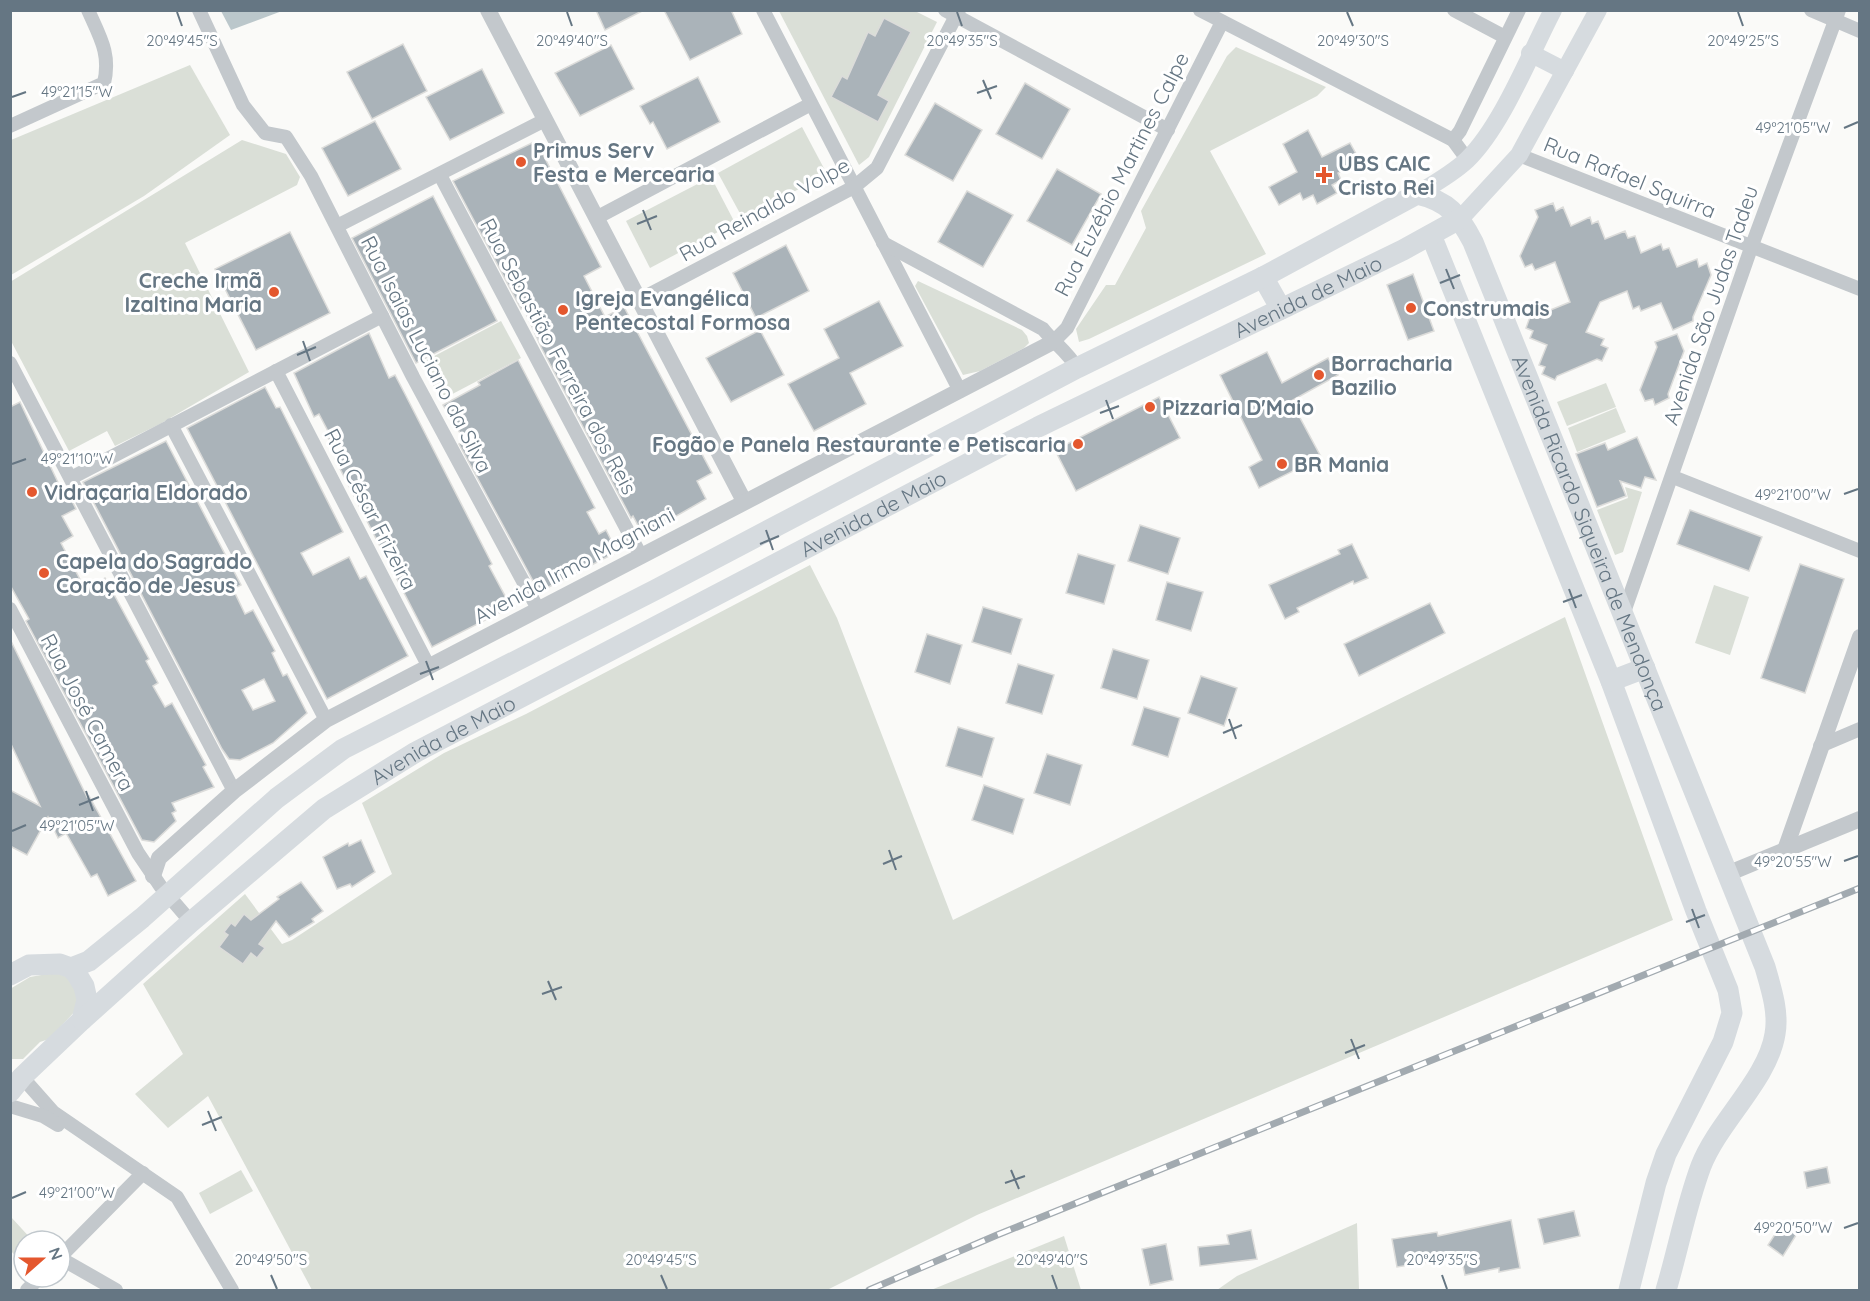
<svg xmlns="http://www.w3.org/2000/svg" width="1870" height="1301" font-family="Quicksand,sans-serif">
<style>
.green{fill:#dadfd7}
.water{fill:#bbc7cb}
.building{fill:#aab3b9;stroke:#dcdcda;stroke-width:1.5;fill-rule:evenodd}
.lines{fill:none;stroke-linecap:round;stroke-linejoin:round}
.minor{stroke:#c3c8cc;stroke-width:14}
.tertiary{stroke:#c3c8cc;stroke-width:16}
.secondary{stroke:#d6dbdf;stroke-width:18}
.primary{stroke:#d6dbdf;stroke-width:21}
.rail-casing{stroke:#a2aab0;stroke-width:7}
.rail{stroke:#fff;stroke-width:4.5;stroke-dasharray:14;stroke-linecap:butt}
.ticks{fill:none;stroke:#657683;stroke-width:2}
.poi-dot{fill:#e4572e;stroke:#fff;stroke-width:2}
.labels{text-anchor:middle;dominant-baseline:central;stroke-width:6;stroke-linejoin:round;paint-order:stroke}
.poi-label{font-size:21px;font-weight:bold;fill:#657683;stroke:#fff;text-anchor:start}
.street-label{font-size:21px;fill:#657683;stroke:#fff}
.ticks-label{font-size:15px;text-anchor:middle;fill:#657683;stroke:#fff;stroke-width:6;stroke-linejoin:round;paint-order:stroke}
</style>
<rect width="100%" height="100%" fill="#fafaf8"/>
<g class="green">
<polygon points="779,11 915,11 937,22 869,157 859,165"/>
<polygon points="1236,47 1326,87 1317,96 1210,151 1266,254 1089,339 1079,342 1076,329 1106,285 1115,285 1146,228 1141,211 1227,56"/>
<polygon points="190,65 230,135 144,196 11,275 11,140"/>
<polygon points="802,127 827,174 743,219 718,173"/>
<polygon points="242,140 286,154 300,177 297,185 185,243 249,372 160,424 115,446 107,431 69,451 11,341 10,282"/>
<polygon points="711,177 735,223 650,268 626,221"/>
<polygon points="918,281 1022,330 1027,336 1029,343 1024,348 980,371 963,375 915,286"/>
<polygon points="501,321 521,358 441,400 421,363"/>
<polygon points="1606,383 1616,407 1567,426 1557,402"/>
<polygon points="1616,408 1626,432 1577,452 1568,428"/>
<polygon points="1625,487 1642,492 1623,552 1615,555 1597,510 1628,498"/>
<polygon points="810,565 837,618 953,920 1565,617 1673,920 977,1215 827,1290 312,1290 208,1096 168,1128 135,1094 183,1054 143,984 245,894 282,944 292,940 392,874 362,803 444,753 526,714"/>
<polygon points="1714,585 1749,597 1730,655 1695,643"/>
<polygon points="58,972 79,985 78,1008 49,1039 40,1042 23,1059 11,1059 10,989 30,977"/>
<polygon points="241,1170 253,1191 210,1214 199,1193"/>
<polygon points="11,1217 33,1241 24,1241 24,1265 11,1251"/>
<polygon points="1357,1223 1359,1290 1217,1290 1237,1276"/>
<polygon points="1064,1236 1081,1290 931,1290"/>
</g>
<polygon class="water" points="221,11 282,11 231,30"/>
<g class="building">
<polygon points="596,10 644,10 605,30"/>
<polygon points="664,10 731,10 742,34 690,60"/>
<polygon points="884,18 911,32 878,95 889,101 878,122 831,97 842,76 847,79 868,32 875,36"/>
<polygon points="403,44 427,91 372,119 347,72"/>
<polygon points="611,45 634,89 580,116 555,73"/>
<polygon points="482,69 504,113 450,140 426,97"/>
<polygon points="698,77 720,122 667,149 653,122 650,124 640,106"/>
<polygon points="1025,83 1070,109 1042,159 996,134"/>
<polygon points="935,103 982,130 953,181 905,155"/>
<polygon points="375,121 401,169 348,196 322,148"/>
<polygon points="1308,130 1322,157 1350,143 1360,161 1338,173 1341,180 1332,185 1337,193 1317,204 1313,195 1303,200 1300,193 1279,205 1269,187 1297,172 1283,144"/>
<polygon points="536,141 601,267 584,276 605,317 624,307 712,473 697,481 706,499 643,535 633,516 631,518 542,349 523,307 521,309 453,181"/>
<polygon points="1057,169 1101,194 1072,245 1027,221"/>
<polygon points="967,191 1013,215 983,267 938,242"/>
<polygon points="433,196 497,321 416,363 352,238"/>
<polygon points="1553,203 1556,211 1563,207 1571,226 1590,217 1592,224 1598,221 1605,239 1625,231 1628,238 1635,236 1641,253 1661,244 1663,250 1669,248 1677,267 1697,259 1699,267 1707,263 1711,275 1693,317 1693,321 1673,330 1661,303 1641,311 1639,306 1633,309 1627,291 1600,302 1586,332 1604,339 1601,345 1608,348 1602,361 1597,359 1557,376 1555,380 1542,374 1545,367 1539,365 1547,345 1530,338 1533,331 1526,328 1531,314 1536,316 1570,302 1555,262 1535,270 1532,264 1525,267 1520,256 1538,217 1535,210"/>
<polygon points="290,232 330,313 256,350 215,269"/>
<polygon points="786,245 809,291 756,318 733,273"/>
<polygon points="1413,274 1434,331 1408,340 1387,285"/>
<polygon points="879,301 903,346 850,373 866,404 814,431 788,384 839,358 824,329"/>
<polygon points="760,330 784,375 731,402 706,358"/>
<polygon points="369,333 389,378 395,375 406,396 492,564 489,566 511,607 432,647 335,459 338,457 327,436 330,435 319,414 314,417 294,373"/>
<polygon points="1677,334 1684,351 1668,394 1669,398 1655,405 1653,399 1645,401 1640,390 1657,347 1655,342"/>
<polygon points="1267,352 1282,383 1328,358 1338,375 1291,401 1321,457 1259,488 1249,467 1262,460 1220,375"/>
<polygon points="518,360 595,508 587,512 599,534 606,530 617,552 539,592 459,444 465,441 443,405 480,385 478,382"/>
<polygon points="265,387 276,408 280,407 343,532 301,553 313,575 349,557 360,579 366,576 408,656 327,699 187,428"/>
<polygon points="1159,397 1180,438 1076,491 1055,450"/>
<polygon points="20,402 63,493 67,491 76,509 62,516 73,536 61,543 85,589 105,578 149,659 146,661 158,683 153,686 165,707 172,703 206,765 203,767 214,787 172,803 176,811 172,813 176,821 154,842 142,840 26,621 29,619 10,585 10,407"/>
<polygon points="1637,437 1656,480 1645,477 1641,488 1620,481 1626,496 1597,507 1576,454 1605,443 1608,450"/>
<path d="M166,441L241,585L233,589L245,614L253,610L275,651L272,653L283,676L287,674L307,713L273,743L240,760L229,759L222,749L83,482ZM264,679L275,701L253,710L242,690Z"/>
<polygon points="1690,510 1762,537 1749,571 1677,544"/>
<polygon points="1140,525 1180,538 1168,574 1128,561"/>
<polygon points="1352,544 1368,578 1354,584 1353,581 1297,608 1299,612 1285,619 1269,585 1340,554 1338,550"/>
<polygon points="1078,554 1115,565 1104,604 1066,593"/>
<polygon points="1800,564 1844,579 1805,693 1761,678"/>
<polygon points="1167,582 1203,592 1191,631 1156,620"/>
<polygon points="1430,603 1445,633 1359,676 1344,644"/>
<polygon points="983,607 1022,619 1011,654 972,642"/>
<polygon points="927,634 962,645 950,684 915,672"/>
<polygon points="10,639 87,797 89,796 136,881 108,896 97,874 91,877 66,833 58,838 48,817 27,855 10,846 10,790 40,806 10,742"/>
<polygon points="1113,649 1149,660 1137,699 1101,688"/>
<polygon points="1018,664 1054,675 1042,714 1006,703"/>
<polygon points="1201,676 1237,688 1224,726 1188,713"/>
<polygon points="1144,707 1180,718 1168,757 1132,745"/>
<polygon points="958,727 994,738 982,777 946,766"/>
<polygon points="1047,754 1082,765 1070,805 1034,793"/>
<polygon points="984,785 1024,799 1013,834 972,820"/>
<polygon points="361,840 375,872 352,887 350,884 337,889 323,857 348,843 349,846"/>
<polygon points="301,882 323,911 312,919 314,922 289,937 276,921 259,944 265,948 257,958 251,953 243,964 219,947 228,935 224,932 231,923 235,926 244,914 251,920 279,899 277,897"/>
<polygon points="1827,1167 1830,1183 1807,1188 1804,1172"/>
<polygon points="1574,1211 1580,1236 1544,1244 1538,1219"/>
<polygon points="1511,1220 1520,1268 1499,1272 1499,1268 1465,1275 1461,1257 1397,1267 1392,1239 1437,1232 1438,1236"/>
<polygon points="1783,1222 1798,1232 1783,1256 1768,1245"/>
<polygon points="1251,1230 1257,1259 1200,1266 1198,1247 1229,1244 1227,1235"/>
<polygon points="1166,1244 1173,1280 1150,1285 1142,1249"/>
</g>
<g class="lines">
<g class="minor">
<polyline points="199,10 243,105 265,133 286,137 311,176 413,377 538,609"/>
<polyline points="763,10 960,391"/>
<polyline points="945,10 1168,130"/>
<polyline points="1200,10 1453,140 1467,159"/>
<polyline points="1454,10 1505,37"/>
<polyline points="1811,10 1860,31"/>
<path d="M10,126L104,83C111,54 100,37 88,10"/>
<polyline points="1453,140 1460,131 1519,10"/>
<polyline points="1519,155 1860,289"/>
<polyline points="440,175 641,556"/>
<polyline points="596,218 811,104"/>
<polyline points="337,226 545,120"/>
<path d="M883,243L1043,329C1054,343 1068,352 1077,368"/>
<polyline points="639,300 854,187 877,168 959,10"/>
<polyline points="1053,342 1067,328 1222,22"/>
<polyline points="10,363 234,791"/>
<polyline points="276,371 429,667"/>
<polyline points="171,425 326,720"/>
<polyline points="1673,477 1860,551"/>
<polyline points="71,478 382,316"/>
<polyline points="10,609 138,853 161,887 191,922"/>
<polyline points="1623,615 1751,248 1839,10"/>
<polyline points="1820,746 1860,729"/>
<polyline points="22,1077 53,1112 177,1197 232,1290"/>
<polyline points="10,1106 43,1116 58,1125"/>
<polyline points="60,1257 143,1173"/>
<polyline points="60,1258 116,1290"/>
<polyline points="27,1290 40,1277"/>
</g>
<g class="tertiary">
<polyline points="488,10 744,501"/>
<polyline points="1785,850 1860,637"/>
<polyline points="1727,874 1860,819"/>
<polyline points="153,876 159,858 234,791 326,720 1053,342"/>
</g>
<g class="secondary">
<polyline points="1530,53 1565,71"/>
<path d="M1417,194C1434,184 1452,174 1467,160C1502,126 1530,54 1553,10"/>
<polyline points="1461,218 1519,155 1598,10"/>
</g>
<g class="primary">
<polyline points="1431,235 1611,681 1696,911 1728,990 1732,1013 1723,1042 1666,1154 1656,1183 1629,1290"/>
<polyline points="1263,277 1281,309"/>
<polyline points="1611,681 1645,668"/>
<path id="s1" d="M71,968L89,961L142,918L277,798L343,749L655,590L1077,368L1263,277L1417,194C1448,201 1459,215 1473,242L1765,967C1771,988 1779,1012 1775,1034C1768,1079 1718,1122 1701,1166C1686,1206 1678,1250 1666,1290"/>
<polyline points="10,975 29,965 60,964 71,968 76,973 84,986 87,1000 82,1020 22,1077 10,1092"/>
<path id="s2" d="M82,1020L191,922L324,809L416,752L1038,427L1403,250L1461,218"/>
</g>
<defs>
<polyline id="rail" points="869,1290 997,1235 1860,888"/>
</defs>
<use href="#rail" class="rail-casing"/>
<use href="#rail" class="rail"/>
</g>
<path class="ticks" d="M177,12L182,26M567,12L572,26M957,12L962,26M1347,12L1353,26M1738,12L1743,26M983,80L991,99M977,93L997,86M12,97L26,92M1844,128L1858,122M643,210L651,230M637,224L657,216M1446,269L1454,289M1440,283L1460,275M303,341L310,361M297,355L316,347M1106,400L1113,419M1100,413L1119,406M12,464L26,459M1844,494L1858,489M766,530L773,550M760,544L779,536M1569,589L1576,608M1563,602L1582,595M426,661L433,680M420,674L439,667M1229,719L1236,739M1223,733L1242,725M86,791L93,811M79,805L99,797M12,831L26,825M889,850L896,870M1844,861L1858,856M883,864L902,856M1692,909L1699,928M1686,922L1705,915M548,981L556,1000M542,994L562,987M1351,1039L1359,1059M1345,1053L1365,1045M208,1111L216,1131M202,1125L222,1117M1011,1170L1019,1189M1005,1183L1025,1176M12,1198L26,1192M1844,1228L1858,1223M271,1275L277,1289M661,1275L667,1289M1052,1275L1057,1289M1442,1275L1447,1289"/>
<g class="poi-dot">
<circle cx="521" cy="162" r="6"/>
<path d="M1321 166h6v6h6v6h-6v6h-6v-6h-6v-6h6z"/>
<circle cx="274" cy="292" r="6"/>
<circle cx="1411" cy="308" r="6"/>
<circle cx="563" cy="310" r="6"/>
<circle cx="1319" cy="375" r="6"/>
<circle cx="1150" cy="407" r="6"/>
<circle cx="1078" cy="444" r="6"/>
<circle cx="1282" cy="464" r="6"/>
<circle cx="32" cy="492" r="6"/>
<circle cx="44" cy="573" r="6"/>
</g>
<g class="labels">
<g class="poi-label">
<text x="533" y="150">Primus Serv<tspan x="533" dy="24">Festa e Mercearia</tspan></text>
<text x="1338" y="163">UBS CAIC<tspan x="1338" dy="24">Cristo Rei</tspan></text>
<text x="262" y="280" text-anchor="end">Creche Irmã<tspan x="262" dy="24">Izaltina Maria</tspan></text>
<text x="575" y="298">Igreja Evangélica<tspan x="575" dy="24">Pentecostal Formosa</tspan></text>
<text x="1423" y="308">Construmais</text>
<text x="1331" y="363">Borracharia<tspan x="1331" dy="24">Bazilio</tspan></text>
<text x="1162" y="407">Pizzaria D'Maio</text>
<text x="1066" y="444" text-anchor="end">Fogão e Panela Restaurante e Petiscaria</text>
<text x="1294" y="464">BR Mania</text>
<text x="44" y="492">Vidraçaria Eldorado</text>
<text x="56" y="561">Capela do Sagrado<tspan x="56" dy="24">Coração de Jesus</tspan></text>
</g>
<g class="street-label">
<text transform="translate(1121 174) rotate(-63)">Rua Euzébio Martines Calpe</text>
<text transform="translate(1630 177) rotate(22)">Rua Rafael Squirra</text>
<text transform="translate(764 209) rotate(-29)">Rua Reinaldo Volpe</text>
<text stroke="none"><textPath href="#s2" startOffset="1431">Avenida de Maio</textPath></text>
<text transform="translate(1710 305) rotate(-71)">Avenida São Judas Tadeu</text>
<text transform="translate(427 354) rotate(63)">Rua Isaias Luciano da Silva</text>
<text transform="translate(559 356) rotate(62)">Rua Sebastião Ferreira dos Reis</text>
<text transform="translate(371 509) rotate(63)">Rua César Frizeira</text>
<text stroke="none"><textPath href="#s2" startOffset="945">Avenida de Maio</textPath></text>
<text stroke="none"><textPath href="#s1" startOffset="1950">Avenida Ricardo Siqueira de Mendonça</textPath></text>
<text transform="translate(574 565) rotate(-28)">Avenida Irmo Magniani</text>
<text transform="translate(88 712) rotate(62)">Rua José Camera</text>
<text stroke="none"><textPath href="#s2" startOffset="459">Avenida de Maio</textPath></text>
</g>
</g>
<g class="ticks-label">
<text x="182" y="46">20°49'45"S</text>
<text x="572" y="46">20°49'40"S</text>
<text x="962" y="46">20°49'35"S</text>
<text x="1353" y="46">20°49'30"S</text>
<text x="1743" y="46">20°49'25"S</text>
<text x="77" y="97">49°21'15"W</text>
<text x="1793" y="133">49°21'05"W</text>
<text x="77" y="464">49°21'10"W</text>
<text x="1793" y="500">49°21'00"W</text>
<text x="77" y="831">49°21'05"W</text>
<text x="1793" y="867">49°20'55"W</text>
<text x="77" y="1198">49°21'00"W</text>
<text x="1793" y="1233">49°20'50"W</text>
<text x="271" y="1265">20°49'50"S</text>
<text x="661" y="1265">20°49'45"S</text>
<text x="1052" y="1265">20°49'40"S</text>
<text x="1442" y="1265">20°49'35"S</text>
</g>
<rect width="1870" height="1301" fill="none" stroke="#657683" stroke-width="24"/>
<g transform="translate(42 1259) rotate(69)"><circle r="28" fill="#ffffff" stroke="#c1c8cd" stroke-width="1.5"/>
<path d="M0-4.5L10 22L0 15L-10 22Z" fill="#e4572e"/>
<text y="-9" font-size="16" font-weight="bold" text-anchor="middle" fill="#657683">N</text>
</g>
</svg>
